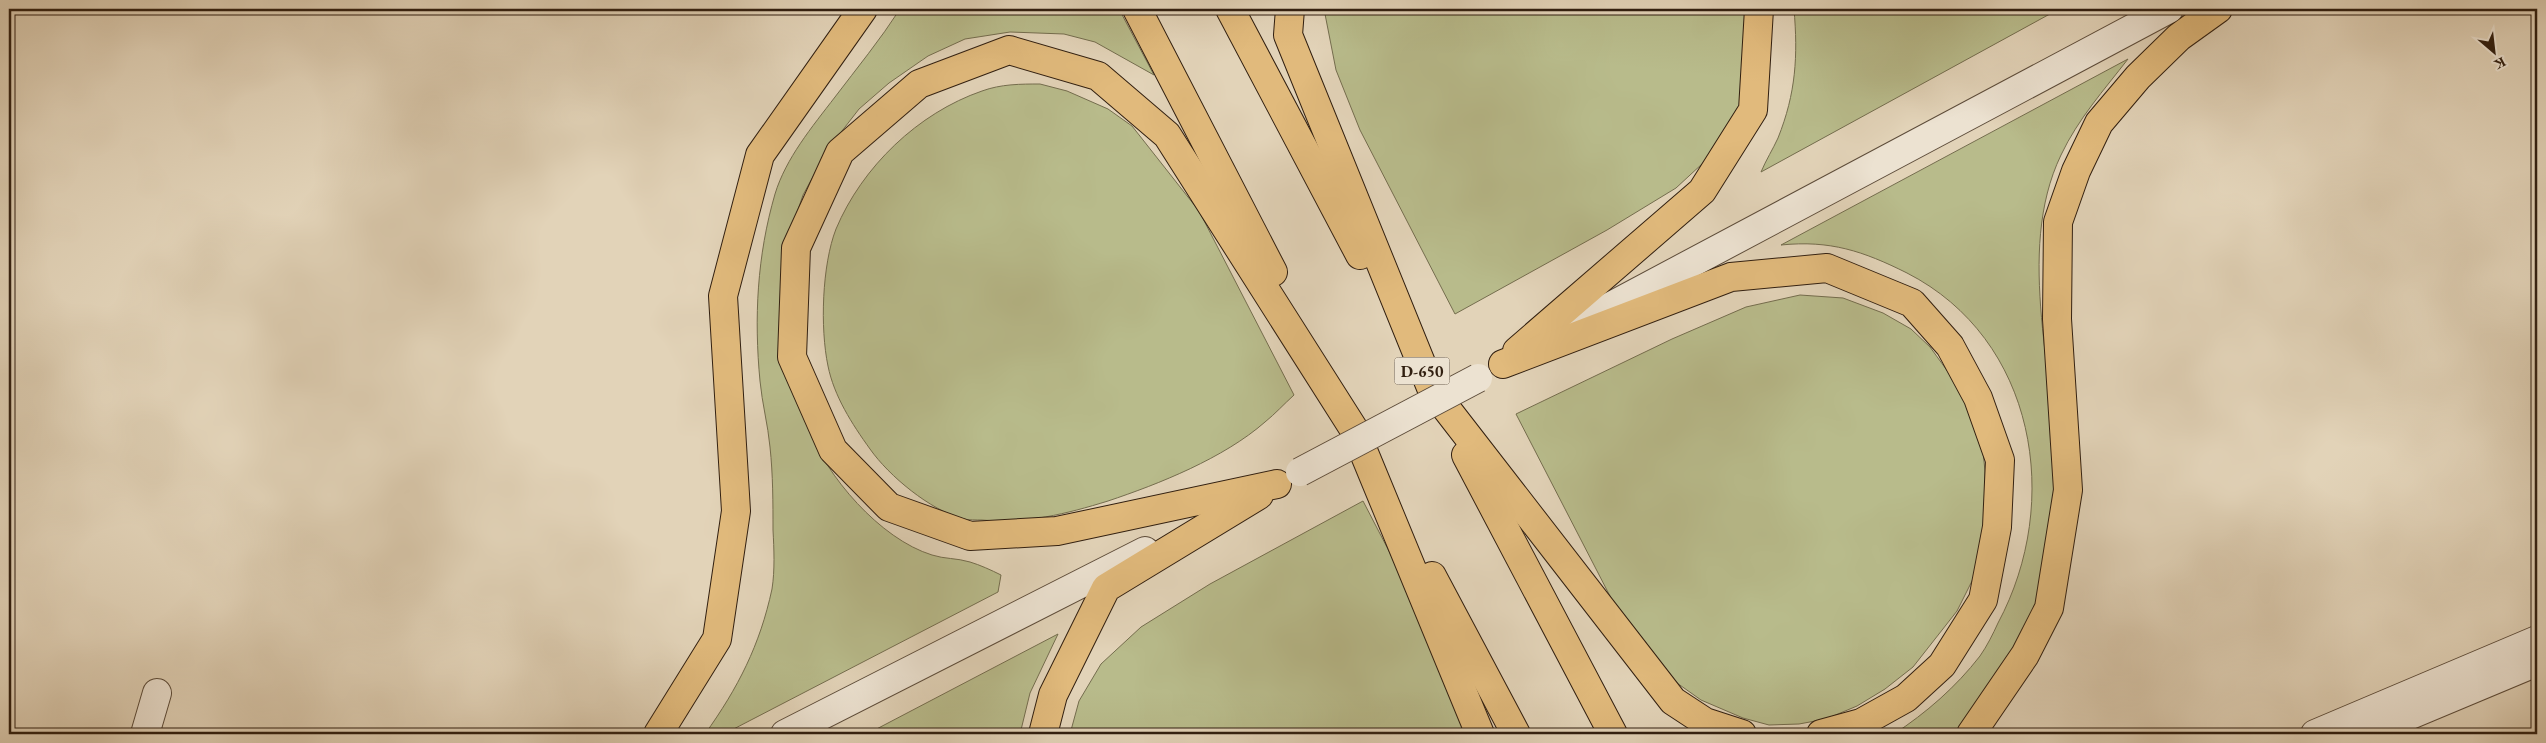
<svg xmlns="http://www.w3.org/2000/svg" width="2546" height="743" font-family="'EB Garamond',serif">
<style>
.green{fill:#b8bb8b;stroke:#746d4e}
.lines{fill:none;stroke-linecap:round;stroke-linejoin:round}
.minor-casing{stroke:#5d4c3a;stroke-width:30}
.highway-casing{stroke:#311f10;stroke-width:30}
.minor{stroke:#ece2d1;stroke-width:28}
.highway{stroke:#e1ba7c;stroke-width:28}
.minor-bridge-casing{stroke:#5d4c3a;stroke-width:30;stroke-linecap:butt}
.minor-bridge{stroke:#ece2d1;stroke-width:28}
.labels{text-anchor:middle;dominant-baseline:central;stroke-width:4.5;stroke-linejoin:round;paint-order:stroke}
.shield{fill:#ece2d1;stroke:#695a4a;stroke-width:1}
.shield-label{font-size:16px;font-weight:bold;fill:#311f10}
</style>
<rect width="100%" height="100%" fill="#e2d3b8"/>
<filter id="stains"><feTurbulence type="fractalNoise" baseFrequency=".004" numOctaves="4"/><feColorMatrix values="0 0 0 0 .2 0 0 0 0 .09 0 0 0 0 .02 0 0 0 .5 -.17"/></filter>
<radialGradient id="worn" r=".72"><stop offset=".6" stop-color="#630" stop-opacity="0"/><stop offset="1" stop-color="#630" stop-opacity=".3"/></radialGradient>
<g class="green">
<path d="M900,9H1119L1154,75L1095,42L1064,34L1010,32L965,39L928,56L889,83L859,109L828,149L803,195L791,230L808,427C826,476 880,539 932,555C944,559 957,558 970,562C980,565 991,570 1001,575L998,592L724,734H705C738,688 760,645 772,589C775,570 774,549 773,530C773,503 773,475 770,447C768,425 762,403 760,381C754,318 757,256 775,194C786,158 812,127 835,97C857,68 880,40 900,9Z"/>
<polygon points="1324,9 1747,9 1753,40 1738,114 1716,151 1676,188 1607,230 1455,314 1360,130 1336,70"/>
<path d="M1794,9H2059L1761,172C1766,160 1773,149 1778,138C1796,93 1798,56 1794,9Z"/>
<path d="M2128,59C2104,90 2078,119 2061,155C2014,253 2057,381 2058,484C2058,502 2051,522 2048,539C2044,562 2043,589 2035,610C2018,654 1985,696 1957,734H1894C1926,713 1956,687 1980,656C1987,646 1993,634 1998,623C2063,502 2036,339 1907,273C1863,251 1830,240 1781,245Z"/>
<path d="M1040,84L1067,91L1108,109L1132,126L1199,211L1294,395C1284,404 1275,414 1265,422C1224,458 1159,484 1108,501C1066,514 1026,524 982,520C976,520 969,520 963,519C930,510 889,476 870,449C852,424 834,396 828,366C820,328 822,265 836,229C862,167 918,113 982,91C1001,84 1021,84 1040,84Z"/>
<polygon points="1800,295 1843,298 1883,313 1911,329 1930,347 1951,376 1971,410 1982,442 1985,471 1985,502 1982,550 1973,579 1957,611 1913,667 1885,689 1857,706 1826,719 1799,724 1769,725 1743,718 1701,700 1677,683 1611,598 1516,414 1672,339 1746,307"/>
<polygon points="1363,501 1458,684 1472,734 1070,734 1079,701 1101,664 1141,627 1210,584"/>
<polygon points="1058,634 1030,693 1020,734 867,734"/>
</g>
<g class="lines">
<defs>
<g id="minor">
<polyline points="1564,331 2169,9"/>
<polyline points="145,734 157,693"/>
<polyline points="785,734 1145,551"/>
<polyline points="2315,734 2537,640"/>
<polyline points="2365,734 2537,662"/>
</g>
<g id="highway">
<polyline points="1137,9 1273,272"/>
<polyline points="1230,9 1360,255"/>
<polyline points="1290,9 1288,35 1432,390 1673,701 1705,722 1742,734"/>
<polyline points="1517,351 1702,191 1753,110 1759,9"/>
<polyline points="1503,364 1731,277 1827,268 1912,303 1950,346 1978,398 2000,460 1997,527 1983,600 1942,665 1906,698 1861,723 1821,734"/>
<polyline points="1466,455 1613,734"/>
<polyline points="1277,484 1057,531 970,536 889,507 833,450 792,357 796,248 840,152 919,84 1009,50 1098,76 1167,135 1355,431 1480,734"/>
<polyline points="1432,576 1516,734"/>
<polyline points="658,734 717,639 736,511 723,296 760,155 863,9"/>
<polyline points="1043,734 1053,695 1106,588 1259,495"/>
<polyline points="1971,734 2025,655 2049,608 2068,490 2057,319 2058,222 2076,171 2099,123 2138,77 2179,37 2218,9"/>
</g>
</defs>
<use href="#minor" class="minor-casing"/>
<use href="#highway" class="highway-casing"/>
<use href="#minor" class="minor"/>
<use href="#highway" class="highway"/>
<defs>
<polyline id="minor-bridge" points="1300,472 1478,378"/>
</defs>
<use href="#minor-bridge" class="minor-bridge-casing"/>
<use href="#minor-bridge" class="minor-bridge"/>
</g>
<g class="labels">
<rect class="shield" x="1394.5" y="357.5" width="55" height="27" rx="4"/>
<g class="shield-label">
<text x="1422" y="371">D-650</text>
</g>
</g>
<rect width="2546" height="743" fill="none" stroke="#e2d3b8" stroke-width="30"/>
<rect x="10" y="10" width="2526" height="723" fill="none" stroke="#311f10" stroke-width="2.5"/>
<rect x="15" y="15" width="2516" height="713" fill="none" stroke="#311f10"/>
<g transform="translate(2494 52) rotate(152)" stroke="#ece2d1" stroke-width="4" paint-order="stroke">
<path d="M0-4L9 19L0 12L-9 19Z" fill="#311f10"/>
<text y="-8" font-size="14" font-weight="bold" text-anchor="middle" fill="#311f10">K</text>
</g>
<rect width="100%" height="100%" filter="url(#stains)"/>
<rect width="100%" height="100%" fill="url(#worn)"/>
</svg>
